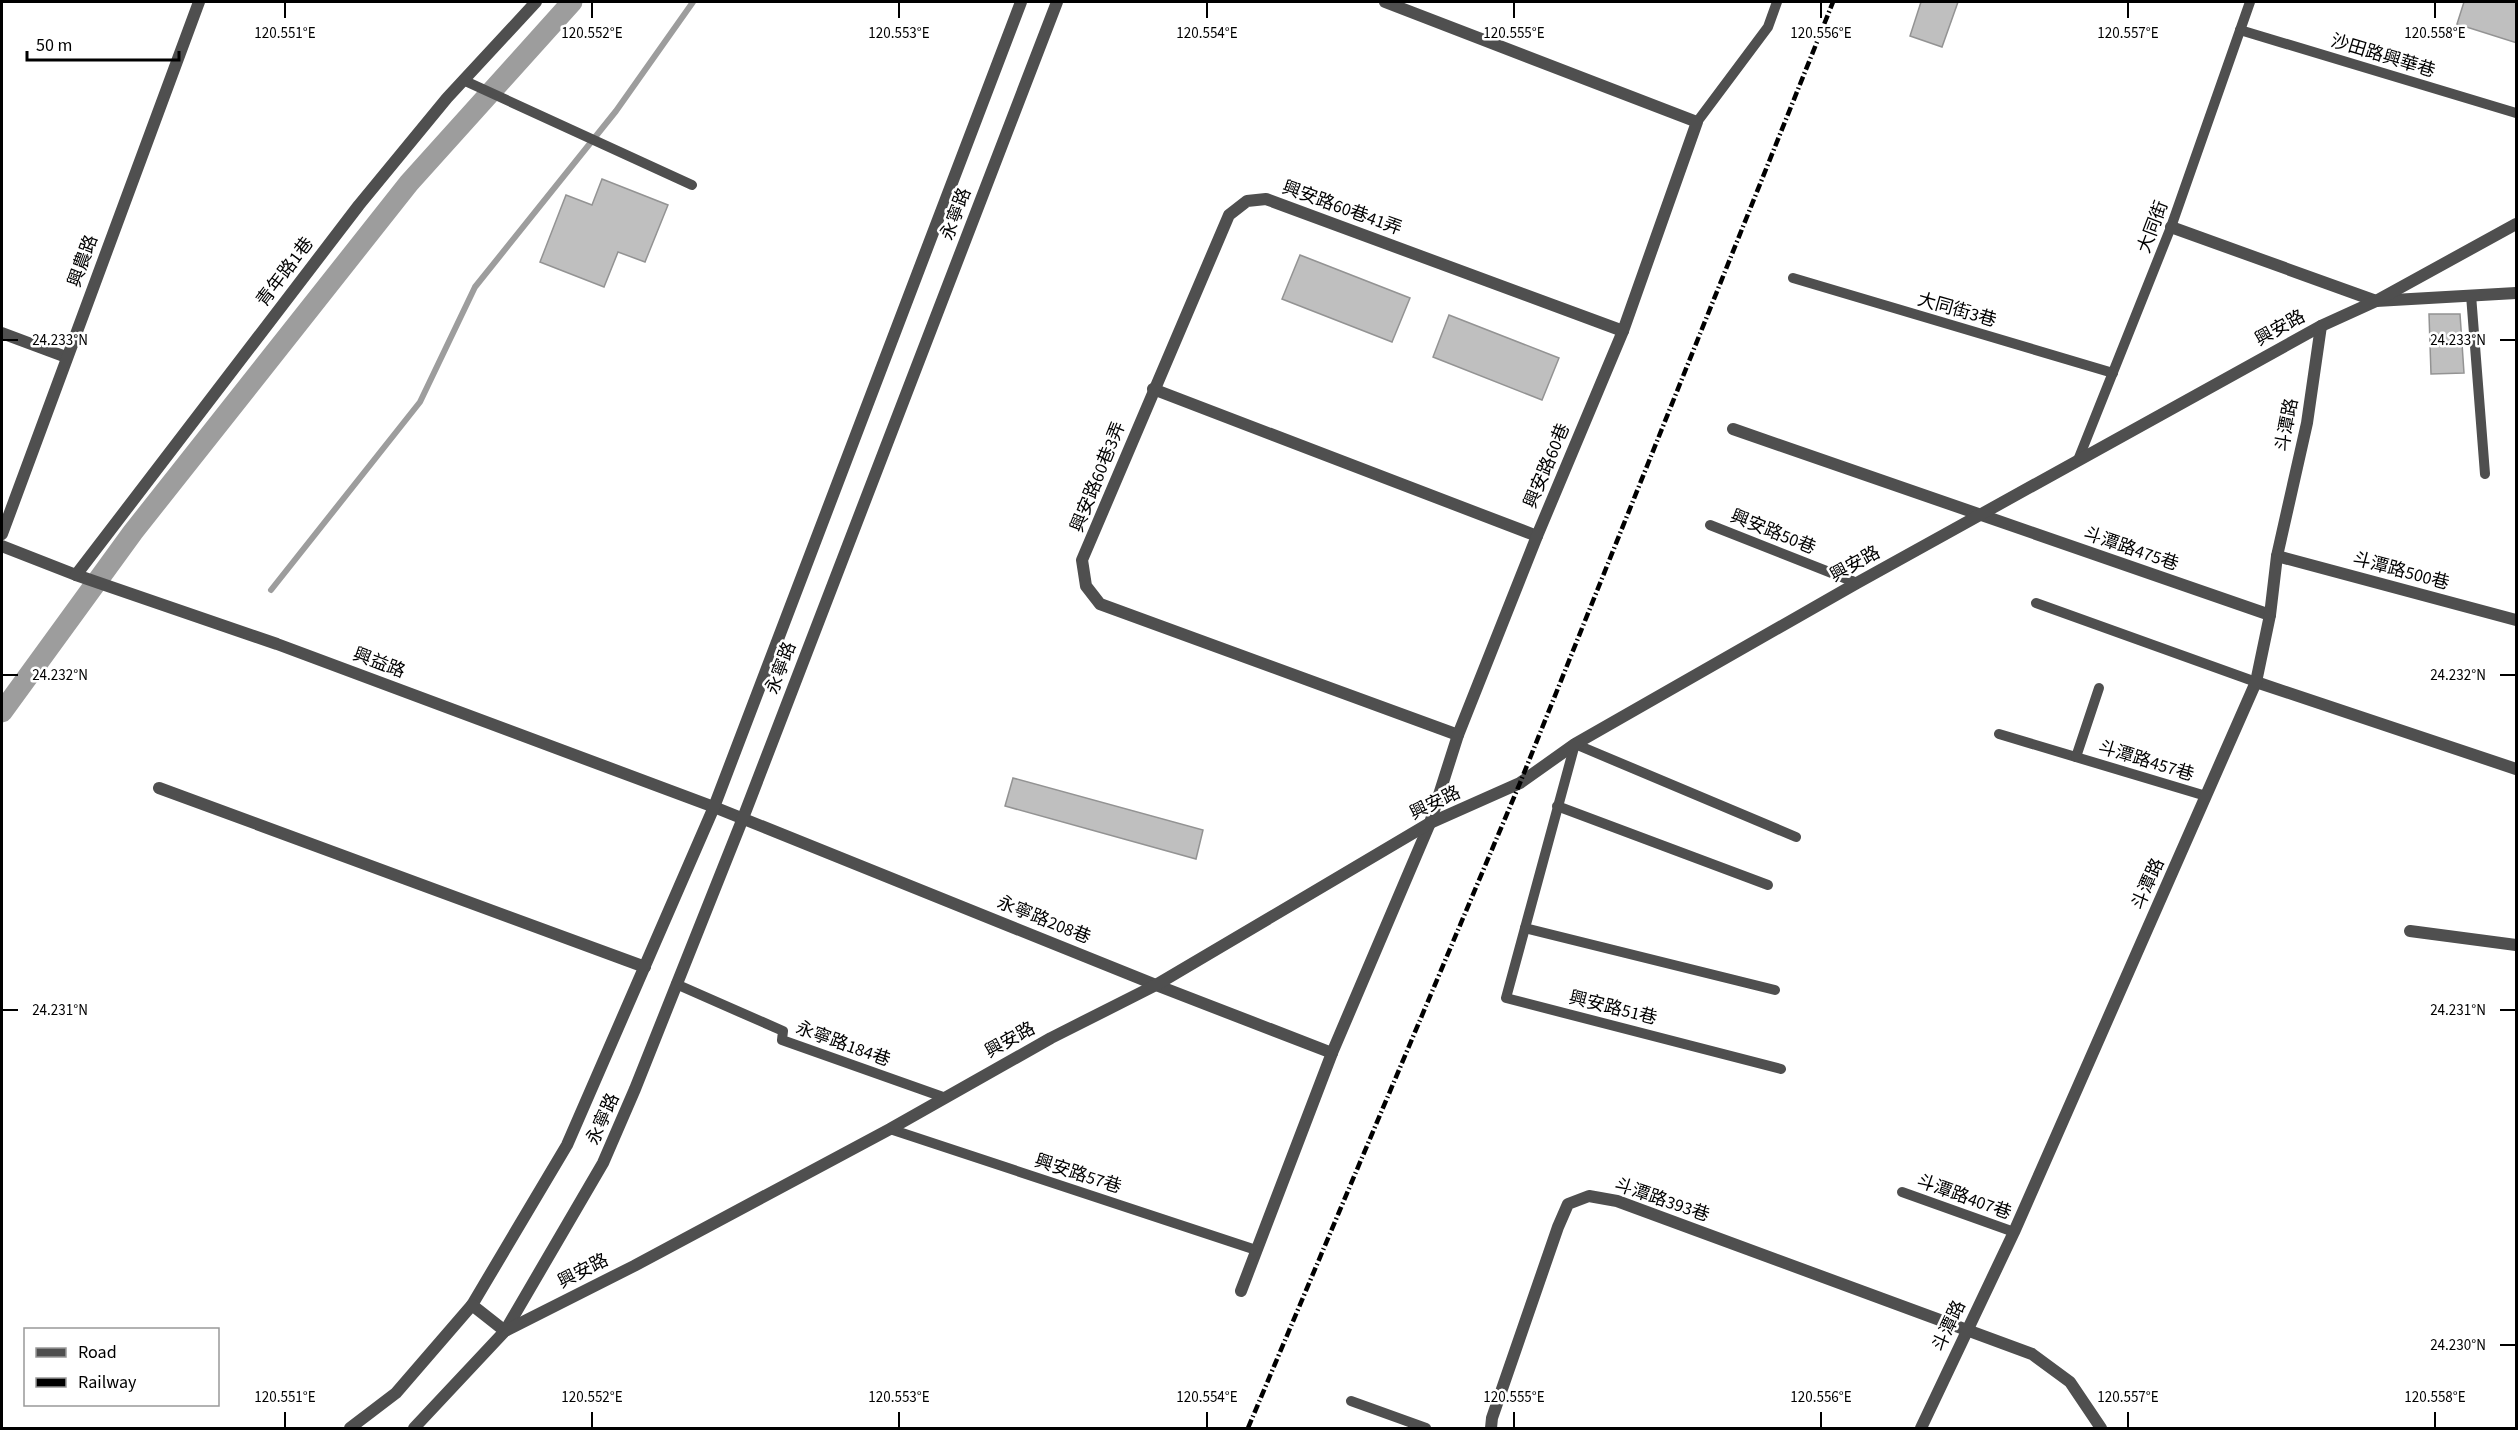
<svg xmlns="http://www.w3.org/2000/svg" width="2518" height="1430" font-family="'Source Sans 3','Noto Sans TC',sans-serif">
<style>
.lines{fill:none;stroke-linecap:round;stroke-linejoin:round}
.stream{stroke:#9d9d9d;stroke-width:6}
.canal{stroke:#9d9d9d;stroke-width:21}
.building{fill:#bfbfbf;stroke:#939393;stroke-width:1.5}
.service{stroke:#4f4f4f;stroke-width:10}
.minor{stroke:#4f4f4f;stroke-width:12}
.tertiary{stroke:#4f4f4f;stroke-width:12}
.rail{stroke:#000;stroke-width:4.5;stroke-dasharray:9 3 1.5 3;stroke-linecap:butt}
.ticks{fill:none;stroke:#000;stroke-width:2}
.labels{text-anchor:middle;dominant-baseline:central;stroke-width:5;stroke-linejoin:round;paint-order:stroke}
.street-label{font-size:18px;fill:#000;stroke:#fff}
.ticks-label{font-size:15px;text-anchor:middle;fill:#000;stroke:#fff;stroke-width:5;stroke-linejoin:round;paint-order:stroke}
</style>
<rect width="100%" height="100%" fill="#fff"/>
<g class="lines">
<polyline class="stream" points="271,590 420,402 475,287 616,111 693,2"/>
<polyline class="canal" points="2,712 133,532 409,183 572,2"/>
</g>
<g class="building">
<polygon points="1921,2 1958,2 1942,47 1910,36"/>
<polygon points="2464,2 2517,2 2517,43 2457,24"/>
<polygon points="602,179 668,205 645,262 618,252 604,287 540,262 566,195 592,205"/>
<polygon points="1300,255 1410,298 1392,342 1282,299"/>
<polygon points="2429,314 2460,314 2464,373 2431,374"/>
<polygon points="1449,315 1559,358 1542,400 1433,357"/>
<polygon points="1013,778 1203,830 1196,859 1005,806"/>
</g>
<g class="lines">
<g class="service">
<polyline points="2240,30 2516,113"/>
<polyline points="463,80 692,185"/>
<polyline points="1697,122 1768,27 1777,2"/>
<polyline points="1793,278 2113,373"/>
<polyline points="2471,295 2485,474"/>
<polyline points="2078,460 2171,227 2250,2"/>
<polyline points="1710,525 1857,583"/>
<polyline points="2036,603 2256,682"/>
<polyline points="1999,734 2206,796"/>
<polyline points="2076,757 2099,688"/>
<polyline points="1557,806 1768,885"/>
<polyline points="1525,928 1775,990"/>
<polyline points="676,984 783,1031 782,1040 943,1097"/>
<polyline points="1781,1069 1506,998 1575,744 1796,837"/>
<polyline points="890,1129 1256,1250"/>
<polyline points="1902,1192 2014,1232"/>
<polyline points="1351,1401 1426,1428"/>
</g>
<g class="minor">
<polyline points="2171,227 2376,301 2516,293"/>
<polyline points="2,333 66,357"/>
<polyline points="1153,389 1537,536"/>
<polyline points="1733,429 2270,615"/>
<polyline points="2,534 199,2"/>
<polyline points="2,546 76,575 277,644 714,807 1156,985 1332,1053"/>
<polyline points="2277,556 2516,620"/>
<polyline points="76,575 359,205 447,98 536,2"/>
<polyline points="2256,682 2516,769"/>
<polyline points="1458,735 1100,604 1086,586 1082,560 1229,215 1247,201 1266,199 1623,331"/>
<polyline points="159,788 645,967"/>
<polyline points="2410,931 2516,945"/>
<polyline points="1241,1291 1332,1053 1430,823 1458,735 1537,536 1623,331 1697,122 1385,2"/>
<polyline points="472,1305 567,1145 714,807 1021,2"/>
<polyline points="505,1331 603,1163 635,1089 743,818 1057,2"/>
<polyline points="1491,1428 1492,1418 1558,1227 1568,1204 1589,1196 1617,1201 2032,1354 2070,1382 2101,1428"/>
<polyline points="1921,1428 2014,1232 2256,682 2270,615 2277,556 2307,423 2321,326"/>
</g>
<g class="tertiary">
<polyline points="350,1428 396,1393 472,1305 505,1331"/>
<polyline points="414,1428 505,1331 634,1266 890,1129 1051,1038 1156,985 1430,823 1520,783 1575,744 1857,583 2321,326 2376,301 2516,224"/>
</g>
<polyline class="rail" points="1248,1428 1520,783 1833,2"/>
</g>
<path class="ticks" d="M285,3V18M592,3V18M899,3V18M1207,3V18M1514,3V18M1821,3V18M2128,3V18M2435,3V18M3,340H18M2500,340H2515M3,675H18M2500,675H2515M3,1010H18M2500,1010H2515M2500,1345H2515M285,1412V1427M592,1412V1427M899,1412V1427M1207,1412V1427M1514,1412V1427M1821,1412V1427M2128,1412V1427M2435,1412V1427"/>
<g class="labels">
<g class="street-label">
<text transform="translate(2383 56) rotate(17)">沙田路興華巷</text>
<text transform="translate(1342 208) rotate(20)">興安路60巷41弄</text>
<text transform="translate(956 214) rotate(-69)">永寧路</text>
<text transform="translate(2153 227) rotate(-69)">大同街</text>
<text transform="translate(83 261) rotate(-70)">興農路</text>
<text transform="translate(285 272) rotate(-53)">青年路1巷</text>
<text transform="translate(1957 310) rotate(16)">大同街3巷</text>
<text transform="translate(2280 328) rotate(-29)">興安路</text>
<text transform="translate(2287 425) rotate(-79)">斗潭路</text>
<text transform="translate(1547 466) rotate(-67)">興安路60巷</text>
<text transform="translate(1098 477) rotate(-68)">興安路60巷3弄</text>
<text transform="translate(1773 532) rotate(22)">興安路50巷</text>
<text transform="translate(2131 549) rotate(19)">斗潭路475巷</text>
<text transform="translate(1855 564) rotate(-29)">興安路</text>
<text transform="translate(2401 571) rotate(15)">斗潭路500巷</text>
<text transform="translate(379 663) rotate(21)">興益路</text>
<text transform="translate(781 668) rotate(-69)">永寧路</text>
<text transform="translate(2146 761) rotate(17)">斗潭路457巷</text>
<text transform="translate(1435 803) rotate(-26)">興安路</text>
<text transform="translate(2148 884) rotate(-66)">斗潭路</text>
<text transform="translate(1044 920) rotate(22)">永寧路208巷</text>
<text transform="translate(1613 1008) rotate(14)">興安路51巷</text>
<text transform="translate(1010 1040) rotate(-29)">興安路</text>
<text transform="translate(843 1044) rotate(20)">永寧路184巷</text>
<text transform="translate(603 1119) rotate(-66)">永寧路</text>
<text transform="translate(1078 1174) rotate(18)">興安路57巷</text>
<text transform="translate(1964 1197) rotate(20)">斗潭路407巷</text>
<text transform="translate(1662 1200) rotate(19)">斗潭路393巷</text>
<text transform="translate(583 1271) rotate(-27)">興安路</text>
<text transform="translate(1949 1326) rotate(-65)">斗潭路</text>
</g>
</g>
<g class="ticks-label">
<text x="285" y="38">120.551°E</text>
<text x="592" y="38">120.552°E</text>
<text x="899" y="38">120.553°E</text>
<text x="1207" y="38">120.554°E</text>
<text x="1514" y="38">120.555°E</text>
<text x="1821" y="38">120.556°E</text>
<text x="2128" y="38">120.557°E</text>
<text x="2435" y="38">120.558°E</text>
<text x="60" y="345">24.233°N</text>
<text x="2458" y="345">24.233°N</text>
<text x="60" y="680">24.232°N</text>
<text x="2458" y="680">24.232°N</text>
<text x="60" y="1015">24.231°N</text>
<text x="2458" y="1015">24.231°N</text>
<text x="2458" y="1350">24.230°N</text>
<text x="285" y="1402">120.551°E</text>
<text x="592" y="1402">120.552°E</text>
<text x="899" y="1402">120.553°E</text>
<text x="1207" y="1402">120.554°E</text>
<text x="1514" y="1402">120.555°E</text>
<text x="1821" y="1402">120.556°E</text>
<text x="2128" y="1402">120.557°E</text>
<text x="2435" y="1402">120.558°E</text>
</g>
<rect width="2518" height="1430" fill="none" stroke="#000000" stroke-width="6"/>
<rect x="24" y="1328" width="195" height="78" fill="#ffffff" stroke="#999999" stroke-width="1.5"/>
<rect x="36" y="1348" width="30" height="9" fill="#4f4f4f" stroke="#999999" stroke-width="1.5"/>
<text x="78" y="1358" font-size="18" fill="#000000">Road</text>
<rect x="36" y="1378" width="30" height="9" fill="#000000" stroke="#999999" stroke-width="1.5"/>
<text x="78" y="1388" font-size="18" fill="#000000">Railway</text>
<path d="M27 51v9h152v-9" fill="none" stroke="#000000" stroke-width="3"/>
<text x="36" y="51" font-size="18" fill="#000000" stroke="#ffffff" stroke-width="4.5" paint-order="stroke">50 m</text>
</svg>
